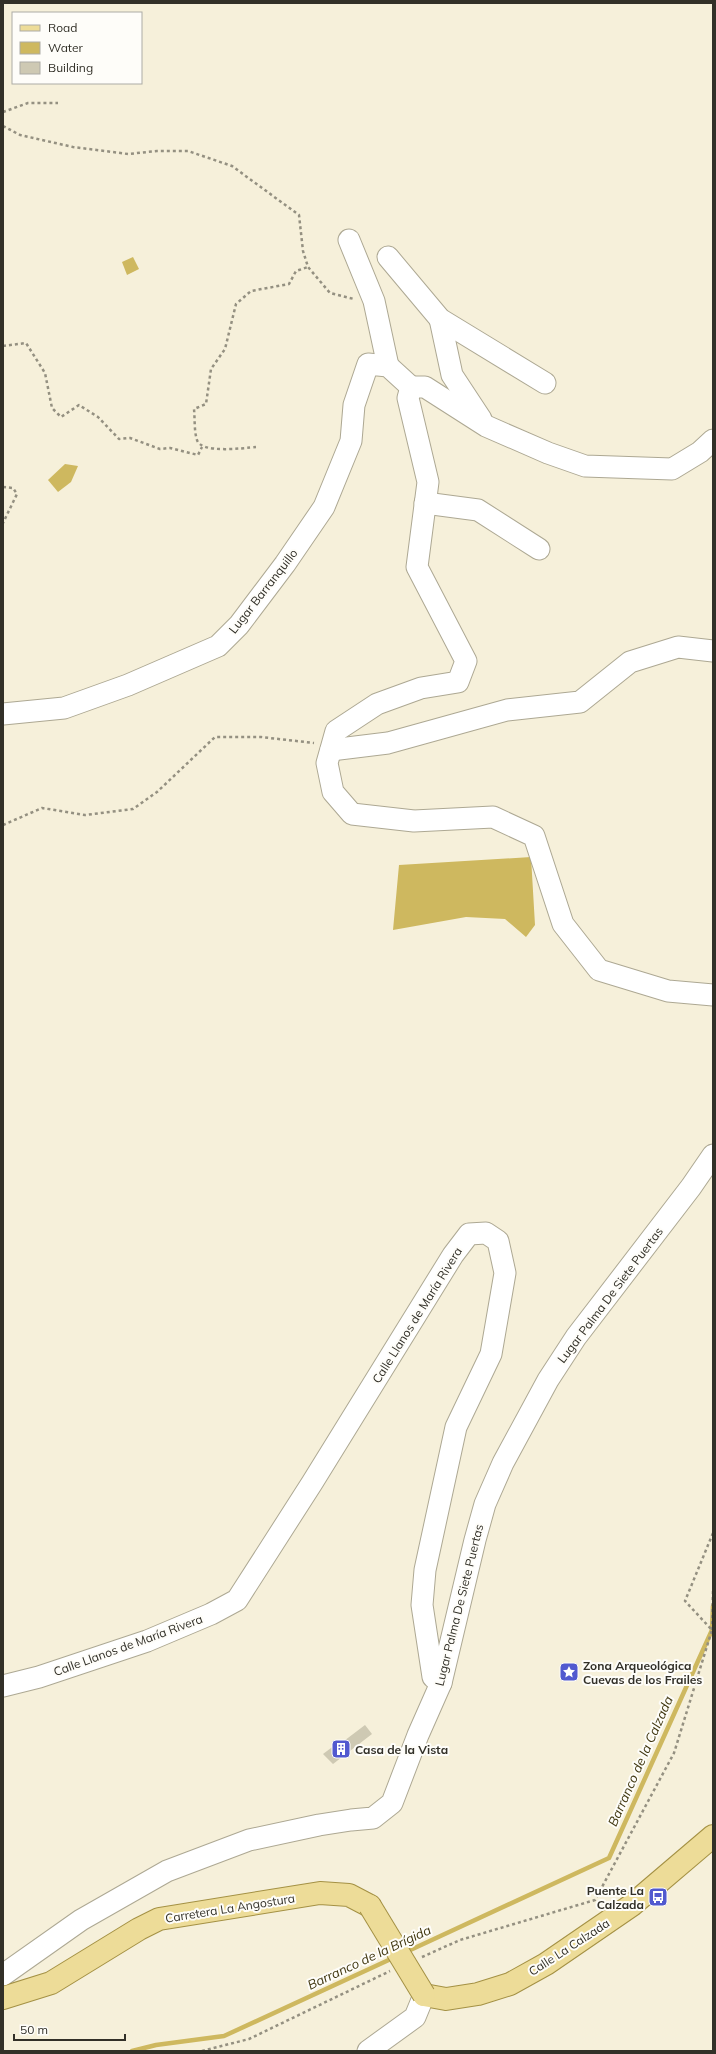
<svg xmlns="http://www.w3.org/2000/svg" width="716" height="2054" font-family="Mulish,sans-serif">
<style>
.water{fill:#ceb85f}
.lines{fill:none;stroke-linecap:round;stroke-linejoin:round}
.stream{stroke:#ceb85f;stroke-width:4.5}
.building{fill:#cec9b3}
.minor-casing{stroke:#ada893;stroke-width:23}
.major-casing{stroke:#a49144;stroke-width:24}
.path{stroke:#949081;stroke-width:2.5;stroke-dasharray:3 3;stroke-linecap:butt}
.minor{stroke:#fff;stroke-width:21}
.major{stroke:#eddc98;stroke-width:22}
.major-bridge-casing{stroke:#a49144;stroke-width:24;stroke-linecap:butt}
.major-bridge{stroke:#eddc98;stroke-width:22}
.labels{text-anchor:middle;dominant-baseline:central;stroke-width:4;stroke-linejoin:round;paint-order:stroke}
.street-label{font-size:12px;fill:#323028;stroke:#fefdf9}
.poi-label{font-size:12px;font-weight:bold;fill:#323028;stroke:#fefdf9;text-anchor:start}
.water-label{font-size:13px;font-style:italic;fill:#403710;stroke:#fefdf9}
</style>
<rect width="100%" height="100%" fill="#f6f0da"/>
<g class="water">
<polygon points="133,257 139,269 127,275 122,262"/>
<polygon points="65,464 78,466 71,482 58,492 48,480"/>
<polygon points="531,857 535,925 526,937 505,919 466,917 393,930 399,865"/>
</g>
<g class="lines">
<g class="stream">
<polyline points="406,1952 609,1858 712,1630 713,1606"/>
<polyline points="132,2051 156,2045 224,2036 393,1958"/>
</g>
</g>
<polygon class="building" points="365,1725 372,1734 333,1764 323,1754 339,1742 340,1744"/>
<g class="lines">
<defs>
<g id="minor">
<polyline points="349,240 374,301 388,366"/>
<polyline points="388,257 440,319 545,383"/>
<polyline points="440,319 452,375 481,419"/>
<polyline points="713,440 700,452 672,469 585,466 548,453 486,426 425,387 411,387 408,398 428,482 417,567 466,661 458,682 421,688 377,704 336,731 327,763 333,792 352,814 414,821 493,817 534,836 563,924 599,970 668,991 713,995"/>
<polyline points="425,503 478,510 539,549"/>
<polyline points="3,714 64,708 128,685 218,646 239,625 285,564 324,507 351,441 354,405 368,364 388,366 411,387"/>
<polyline points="331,750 388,743 507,710 580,702 630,662 678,647 713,651"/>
<polyline points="3,1686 39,1677 147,1641 211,1614 237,1600 312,1483 453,1255 469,1234 486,1233 498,1241 505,1273 491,1354 456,1427 425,1570 422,1605 433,1677 441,1683"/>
<polyline points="3,1975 81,1920 167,1871 249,1840 319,1825 351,1820 373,1818 392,1803 418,1735 441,1683 475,1540 485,1504 503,1463 548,1380 576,1337 691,1187 713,1155"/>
<polyline points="368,2051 415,2017 424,1995"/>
</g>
<g id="major">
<polyline points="424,1995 446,1999 478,1994 510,1984 546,1964 632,1905 713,1836"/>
<polyline points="3,1998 51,1983 139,1929 159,1919 320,1893 349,1895 370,1906"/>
</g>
</defs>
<use href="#minor" class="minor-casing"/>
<use href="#major" class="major-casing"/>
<g class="path">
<polyline points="3,112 28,103 58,103"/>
<polyline points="3,126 20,135 73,147 128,154 157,151 188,151 232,166 299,215 303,251 308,267 330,293 354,299"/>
<polyline points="3,346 26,343 45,373 52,408 61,417 79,405 98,417 119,439 130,438 160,449 170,448 198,455 202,447"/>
<path d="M256,447C244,448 201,454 197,440C194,431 195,419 194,409L206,404L211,369L225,349L236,304L251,291L289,284L296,271L308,267"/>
<polyline points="3,487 13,488 17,494 3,523"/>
<polyline points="3,825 42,808 85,815 133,809 157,792 215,737 261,737 314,743"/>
<polyline points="712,1630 713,1591"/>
<polyline points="422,1957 460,1940 595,1900 674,1753 712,1630 685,1601 713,1533"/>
<polyline points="202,2051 249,2039 390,1971"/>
</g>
<use href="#minor" class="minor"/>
<use href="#major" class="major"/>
<defs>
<polyline id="major-bridge" points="370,1906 424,1995"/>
</defs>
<use href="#major-bridge" class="major-bridge-casing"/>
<use href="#major-bridge" class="major-bridge"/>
</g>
<defs>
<symbol id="sight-square" viewBox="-11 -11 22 22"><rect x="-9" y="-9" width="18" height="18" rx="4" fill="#5159cf" stroke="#fefdf9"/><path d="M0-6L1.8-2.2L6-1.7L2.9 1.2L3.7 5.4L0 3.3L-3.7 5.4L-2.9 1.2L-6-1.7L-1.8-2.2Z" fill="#fff"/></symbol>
<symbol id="building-square" viewBox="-11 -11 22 22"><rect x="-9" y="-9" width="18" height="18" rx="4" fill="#5159cf" stroke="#fefdf9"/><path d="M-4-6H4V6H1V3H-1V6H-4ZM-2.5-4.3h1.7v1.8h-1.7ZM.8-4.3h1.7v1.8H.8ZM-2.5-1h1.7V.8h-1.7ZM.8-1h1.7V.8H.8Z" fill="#fff"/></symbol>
<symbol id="bus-square" viewBox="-11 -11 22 22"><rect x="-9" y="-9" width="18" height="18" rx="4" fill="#5159cf" stroke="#fefdf9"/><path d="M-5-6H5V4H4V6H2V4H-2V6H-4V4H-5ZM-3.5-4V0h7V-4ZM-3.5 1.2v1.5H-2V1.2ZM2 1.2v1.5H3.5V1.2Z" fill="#fff"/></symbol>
</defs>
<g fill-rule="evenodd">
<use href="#sight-square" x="558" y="1661" width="22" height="22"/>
<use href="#building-square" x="330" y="1738" width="22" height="22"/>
<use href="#bus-square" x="647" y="1886" width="22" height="22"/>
</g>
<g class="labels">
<g class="street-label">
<text transform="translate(263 591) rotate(-52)">Lugar Barranquillo</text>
<text transform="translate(610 1295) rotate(-53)">Lugar Palma De Siete Puertas</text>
<text transform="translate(417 1315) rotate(-58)">Calle Llanos de María Rivera</text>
<text transform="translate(459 1605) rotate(-76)">Lugar Palma De Siete Puertas</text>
<text transform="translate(128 1645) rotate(-20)">Calle Llanos de María Rivera</text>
<text transform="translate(230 1908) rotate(-9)">Carretera La Angostura</text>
<text transform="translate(569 1947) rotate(-33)">Calle La Calzada</text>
</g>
<g class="poi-label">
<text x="583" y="1665">Zona Arqueológica<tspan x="583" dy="14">Cuevas de los Frailes</tspan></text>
<text x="355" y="1749">Casa de la Vista</text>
<text x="644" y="1890" text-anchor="end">Puente La<tspan x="644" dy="14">Calzada</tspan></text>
</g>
<g class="water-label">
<text transform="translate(640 1761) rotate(-66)">Barranco de la Calzada</text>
<text transform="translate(369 1957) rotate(-25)">Barranco de la Brígida</text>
</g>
</g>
<rect width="716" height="2054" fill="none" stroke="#323028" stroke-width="8"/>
<rect x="12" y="12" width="130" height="72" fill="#fefdf9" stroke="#acaba5"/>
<rect x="20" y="25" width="20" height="6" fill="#eddc98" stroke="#acaba5"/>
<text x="48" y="32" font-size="12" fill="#323028">Road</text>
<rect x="20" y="42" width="20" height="12" fill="#ceb85f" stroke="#acaba5"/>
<text x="48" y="52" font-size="12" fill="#323028">Water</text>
<rect x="20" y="62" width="20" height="12" fill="#cec9b3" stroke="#acaba5"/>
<text x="48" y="72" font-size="12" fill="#323028">Building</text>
<path d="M14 2034v6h111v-6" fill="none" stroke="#323028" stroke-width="2"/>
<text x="20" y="2034" font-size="12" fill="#323028" stroke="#fefdf9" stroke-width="3" paint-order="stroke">50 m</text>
</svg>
